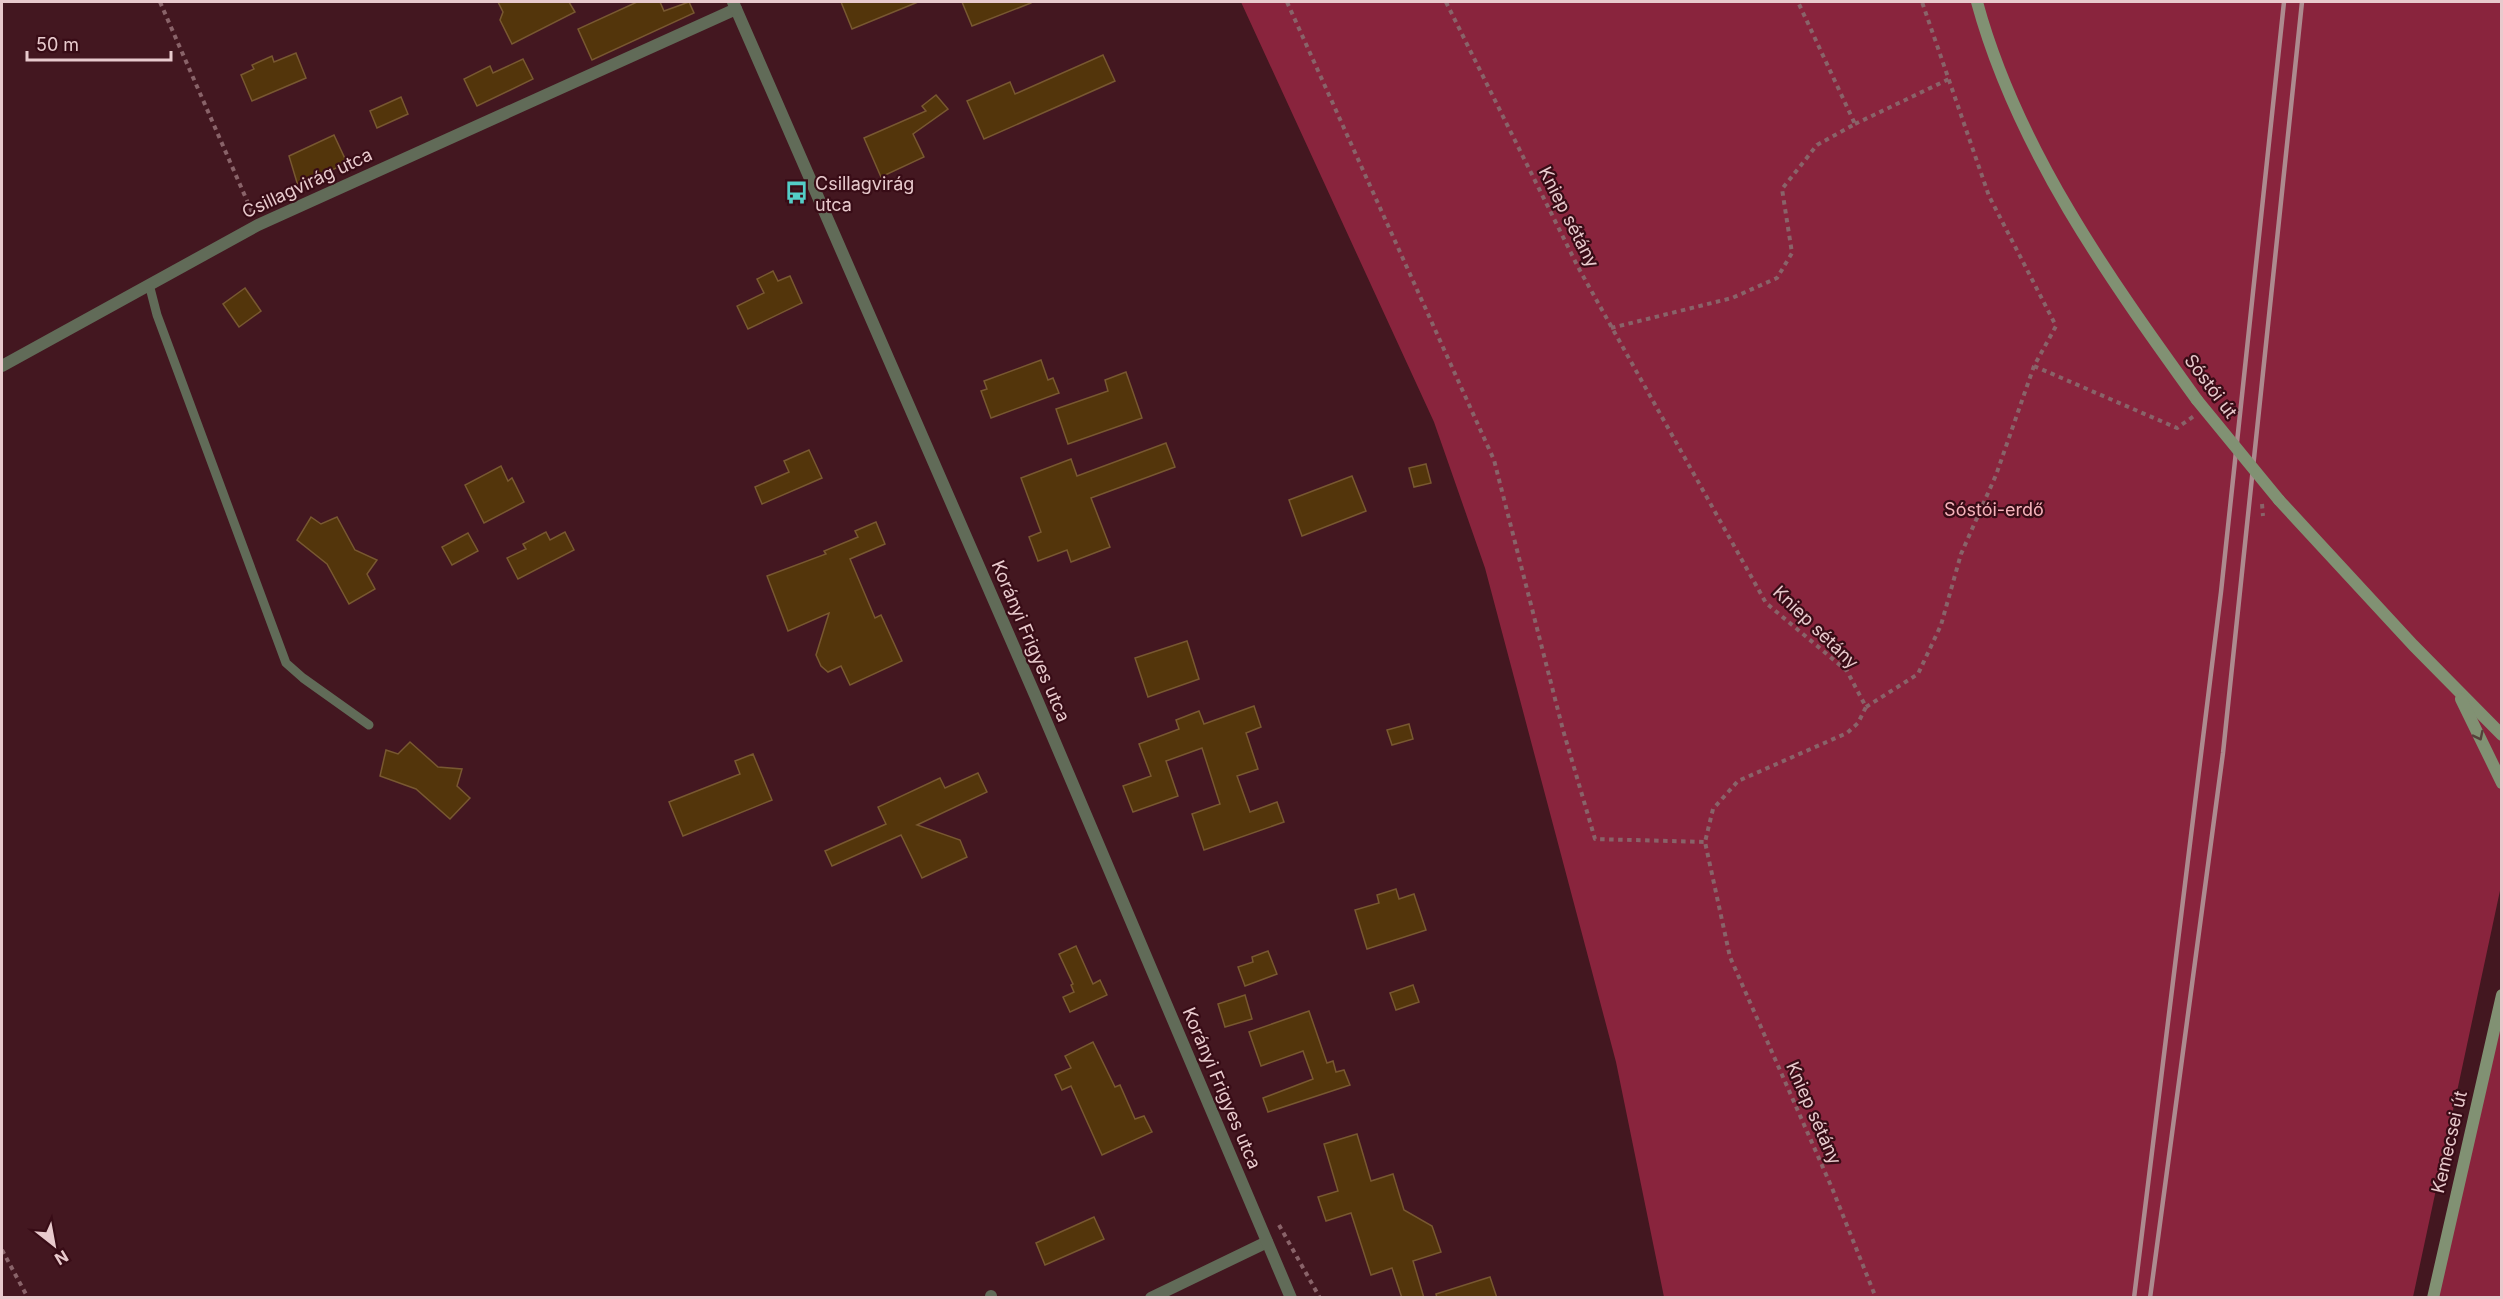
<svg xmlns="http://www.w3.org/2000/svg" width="2503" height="1299" font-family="Inter,sans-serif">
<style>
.green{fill:#89243d}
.building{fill:#53350b;stroke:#785831;stroke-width:1.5}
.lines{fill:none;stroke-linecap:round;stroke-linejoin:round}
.path{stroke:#896369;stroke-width:4;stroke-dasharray:4.5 4.5;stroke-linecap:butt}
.service{stroke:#616b58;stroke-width:9}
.minor{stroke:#616b58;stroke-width:12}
.tertiary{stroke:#616b58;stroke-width:12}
.secondary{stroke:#819173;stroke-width:12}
.rail{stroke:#ad8a8f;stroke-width:4.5}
.secondary-bridge{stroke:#819173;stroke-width:12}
.oneway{stroke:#55413b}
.labels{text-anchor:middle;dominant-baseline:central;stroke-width:4.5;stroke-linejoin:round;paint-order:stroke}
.street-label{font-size:18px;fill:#e8cacd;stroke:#380c16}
.poi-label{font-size:18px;fill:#e8cacd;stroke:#380c16;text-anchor:start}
.park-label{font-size:18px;fill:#f6b4bc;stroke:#380c16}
</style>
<rect width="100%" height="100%" fill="#431720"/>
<g class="green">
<polygon points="1241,2 2501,2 2501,886 2413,1297 1664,1297 1616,1062 1485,568 1434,422"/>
<polygon points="2501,1024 2501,1297 2437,1298"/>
</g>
<g class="building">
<polygon points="498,2 569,2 575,12 512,44 500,20 503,12"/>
<polygon points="637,2 660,2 664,11 689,2 694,13 592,60 578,29"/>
<polygon points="841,2 918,2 852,29"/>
<polygon points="962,2 1031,2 1031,3 972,26"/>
<polygon points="296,53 306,78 252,101 241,75 254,69 252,65 272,56 274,62"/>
<polygon points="1103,55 1115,81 984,139 967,101 1010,82 1015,94"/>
<polygon points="523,59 533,79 477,106 464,79 490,66 493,73"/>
<polygon points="936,95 948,109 913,134 924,157 881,177 864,138 926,111 922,106"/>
<polygon points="401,97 408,114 377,128 370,111"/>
<polygon points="334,135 347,163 298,186 289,156"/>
<polygon points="773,271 778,281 790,276 802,303 748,329 737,306 764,293 757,279"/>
<polygon points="245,288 261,311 239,327 223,304"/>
<polygon points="1041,360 1048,380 1053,378 1059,393 991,418 981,391 987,389 984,381"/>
<polygon points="1126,372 1142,418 1068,444 1056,409 1108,391 1105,380"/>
<polygon points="1166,443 1175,467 1091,498 1110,547 1071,562 1067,550 1038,561 1029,537 1041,532 1021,478 1071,459 1077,476"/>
<polygon points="809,450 822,478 762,504 755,487 789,472 784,461"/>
<polygon points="1426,464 1431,483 1414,487 1409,468"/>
<polygon points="501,466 508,481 512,478 524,502 484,523 465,485"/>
<polygon points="1352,476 1366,511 1302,536 1289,500"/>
<polygon points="311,517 321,524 337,517 355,550 377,560 367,574 375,589 349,604 327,564 297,540"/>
<polygon points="876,522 885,544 850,559 875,618 881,615 902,661 850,685 841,666 828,672 821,666 816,655 829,613 788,631 767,576 826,554 824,551 858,537 855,531"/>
<polygon points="546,532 550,540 565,532 574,550 518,579 507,558 526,549 523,544"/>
<polygon points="468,533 478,551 452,565 442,547"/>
<polygon points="1187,641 1199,679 1148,697 1135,658"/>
<polygon points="1254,706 1261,727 1246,733 1258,769 1237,776 1250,812 1277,802 1284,822 1204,850 1192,814 1220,804 1202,748 1166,761 1178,796 1133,812 1123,786 1151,776 1139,744 1179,729 1176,720 1199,711 1204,724"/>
<polygon points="1409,724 1413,739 1392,745 1387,730"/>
<polygon points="410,742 438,767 462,769 457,786 470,798 450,819 416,789 380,776 386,750 398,754"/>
<polygon points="753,754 772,800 683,836 669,802 740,774 735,761"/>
<polygon points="978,773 987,792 917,825 960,840 967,857 922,878 901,835 832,866 825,851 886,824 878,807 940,778 945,788"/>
<polygon points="1396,889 1399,899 1414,894 1426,930 1367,949 1355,910 1379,903 1377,895"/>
<polygon points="1076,946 1093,984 1100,980 1107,995 1070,1012 1063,997 1074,992 1071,985 1073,984 1059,954"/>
<polygon points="1268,951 1277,974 1245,986 1238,967 1253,962 1252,957"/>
<polygon points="1413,985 1419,1002 1396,1010 1390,993"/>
<polygon points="1245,995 1252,1019 1225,1027 1218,1004"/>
<polygon points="1309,1011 1327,1063 1333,1061 1336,1072 1344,1070 1350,1085 1268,1112 1263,1098 1313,1079 1303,1051 1261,1066 1249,1032"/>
<polygon points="1093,1042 1115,1087 1120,1085 1135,1119 1144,1116 1152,1132 1102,1155 1071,1086 1062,1090 1055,1075 1071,1068 1065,1056"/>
<polygon points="1357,1134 1371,1181 1393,1174 1404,1210 1432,1226 1441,1252 1413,1261 1424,1298 1402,1298 1392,1268 1371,1275 1351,1213 1326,1221 1318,1197 1338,1191 1324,1144"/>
<polygon points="1094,1217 1104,1239 1045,1265 1036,1243"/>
<polygon points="1490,1277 1497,1298 1437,1298 1436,1294"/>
</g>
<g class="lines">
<g class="path">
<polyline points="160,2 252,212"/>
<polyline points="1287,2 1494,460 1563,730 1595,839 1705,842"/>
<polyline points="1446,2 1578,267 1766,603 1847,671 1866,707 1858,723 1847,733 1738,781 1713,809 1705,842 1730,957 1832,1188 1876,1298"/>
<polyline points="1855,124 1949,79"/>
<polyline points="1611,328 1732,298 1777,278 1792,253 1782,189 1817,145 1855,124 1798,2"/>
<polyline points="2034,366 2177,428 2194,416"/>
<polyline points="2262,504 2263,516"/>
<polyline points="1866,707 1918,674 1941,625 1961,554 1996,475 2034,366 2056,326 1989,196 1922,2"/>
<polyline points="1279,1225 1320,1298"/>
<polyline points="2,1250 28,1298"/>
</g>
<polyline class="service" points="149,284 157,315 286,663 303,678 369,725"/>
<g class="minor">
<polyline points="2,366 258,225 736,9"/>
<polyline points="991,1296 991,1298"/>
<polyline points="1151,1298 1267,1242"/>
</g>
<polyline class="tertiary" points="733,2 1035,695 1291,1298"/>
<g class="secondary">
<path d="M1977,2C2017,149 2109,278 2197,400"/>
<polyline points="2279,500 2413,645 2502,735"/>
<polyline points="2461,699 2502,783"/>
<polyline points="2433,1298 2502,995"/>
</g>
<g class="rail">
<polyline points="2134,1298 2221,592 2284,2"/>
<polyline points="2150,1298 2223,753 2302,2"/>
</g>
<polyline class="secondary-bridge" points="2197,400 2279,500"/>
</g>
<defs><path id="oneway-chevron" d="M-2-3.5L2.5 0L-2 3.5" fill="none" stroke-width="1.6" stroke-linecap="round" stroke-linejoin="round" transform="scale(1.5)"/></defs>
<use class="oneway" href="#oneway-chevron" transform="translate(2479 736) rotate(64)"/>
<defs>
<symbol id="bus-bare" viewBox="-9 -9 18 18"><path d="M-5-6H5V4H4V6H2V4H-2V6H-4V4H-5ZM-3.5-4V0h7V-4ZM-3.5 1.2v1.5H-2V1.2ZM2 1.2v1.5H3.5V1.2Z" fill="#54cdc7" stroke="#380c16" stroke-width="2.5" paint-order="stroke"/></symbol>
</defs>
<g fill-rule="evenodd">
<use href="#bus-bare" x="780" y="176" width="33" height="33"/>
</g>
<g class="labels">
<g class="street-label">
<text transform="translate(307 183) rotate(-25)">Csillagvirág utca</text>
<text transform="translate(1569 217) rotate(63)">Kniep sétány</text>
<text transform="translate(2211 386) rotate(53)">Sóstói út</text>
<text transform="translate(1816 627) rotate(44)">Kniep sétány</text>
<text transform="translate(1031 641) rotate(67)">Korányi Frigyes utca</text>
<text transform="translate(1222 1088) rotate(67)">Korányi Frigyes utca</text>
<text transform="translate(1814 1113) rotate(66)">Kniep sétány</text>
<text transform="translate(2449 1142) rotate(-77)">Kemecsei út</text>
</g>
<g class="poi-label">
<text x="815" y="183">Csillagvirág<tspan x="815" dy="21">utca</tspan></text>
</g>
<g class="park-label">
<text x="1994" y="509">Sóstói-erdő</text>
</g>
</g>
<rect width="2503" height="1299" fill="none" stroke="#e8cacd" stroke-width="6"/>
<g transform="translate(54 1245) rotate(149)" stroke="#380c16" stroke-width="4.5" paint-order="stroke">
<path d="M0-4.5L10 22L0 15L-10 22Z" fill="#e8cacd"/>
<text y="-9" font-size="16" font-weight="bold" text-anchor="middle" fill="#e8cacd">N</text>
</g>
<path d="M27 51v9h144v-9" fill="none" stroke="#e8cacd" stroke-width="3"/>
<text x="36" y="51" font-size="18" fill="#e8cacd" stroke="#380c16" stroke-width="4.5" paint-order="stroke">50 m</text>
</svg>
